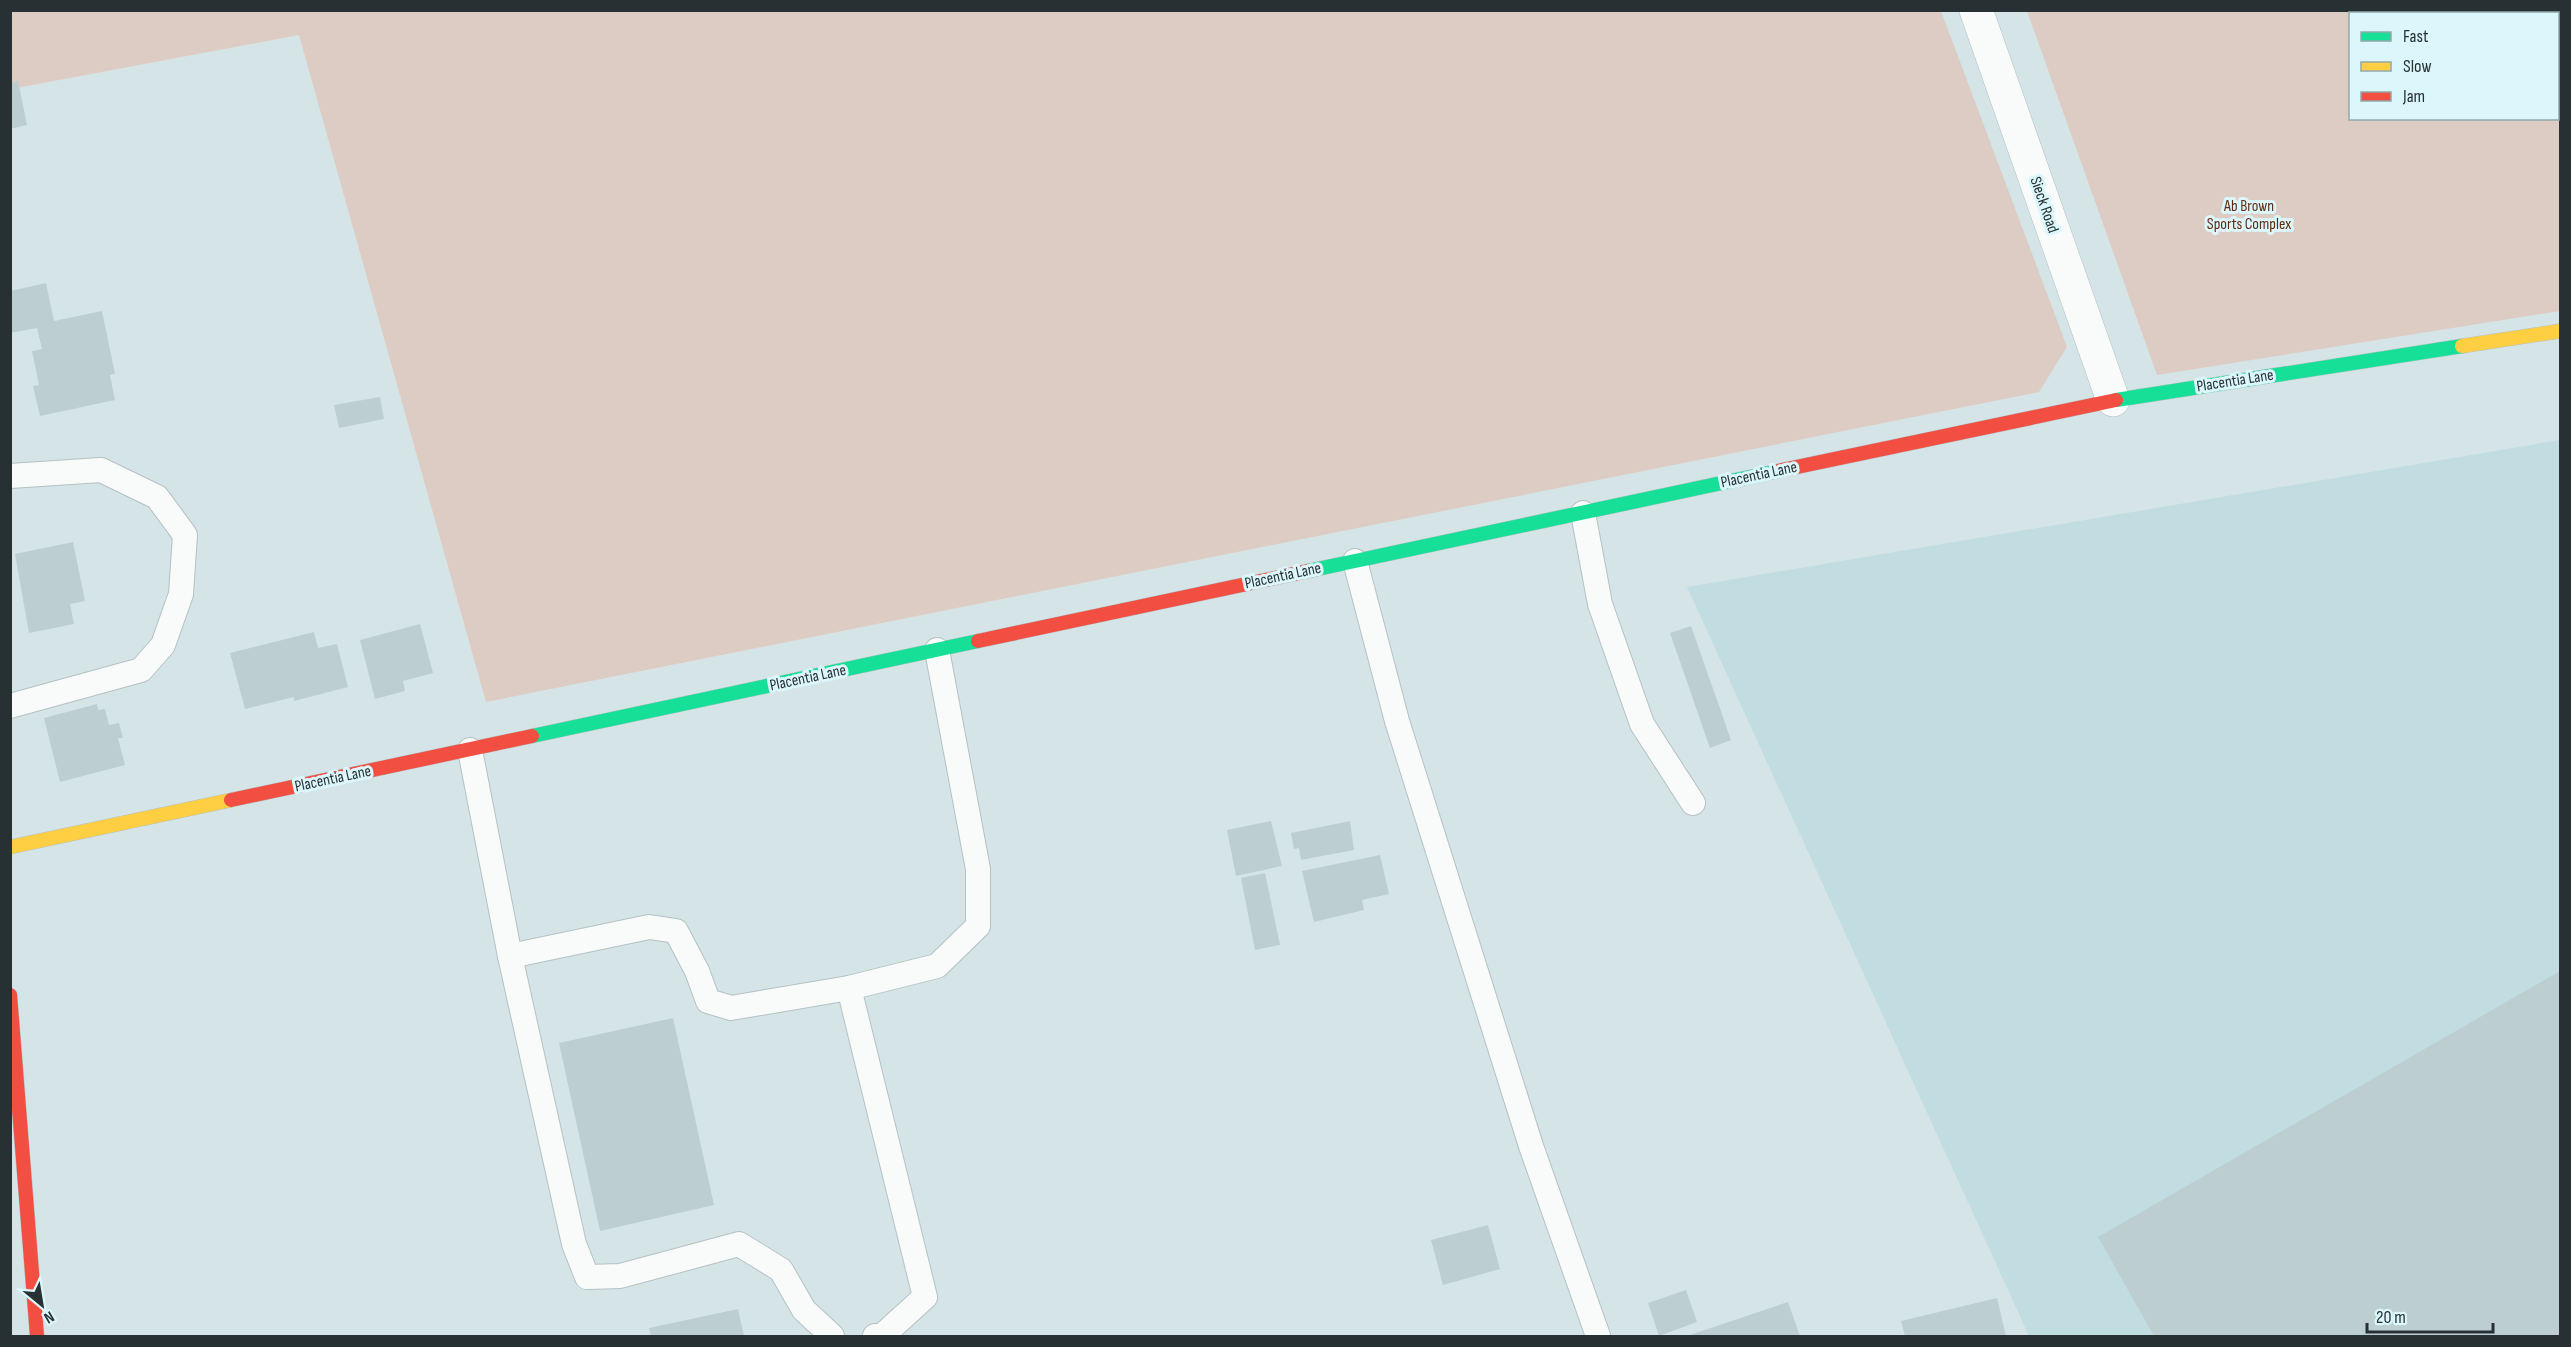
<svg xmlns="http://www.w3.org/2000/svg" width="2571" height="1347" font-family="'Sofia Sans Condensed',sans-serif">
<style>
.built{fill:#c2dde1}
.green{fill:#ddccc4;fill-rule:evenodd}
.building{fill:#bdced1}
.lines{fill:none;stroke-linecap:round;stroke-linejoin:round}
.lane-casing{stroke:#b5c1c3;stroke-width:26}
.street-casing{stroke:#b5c1c3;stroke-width:34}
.fast-casing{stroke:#b5c1c3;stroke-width:15}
.slow-casing{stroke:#b5c1c3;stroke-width:15}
.jam-casing{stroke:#b5c1c3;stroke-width:15}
.lane{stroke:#f9fbfb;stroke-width:24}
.street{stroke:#f9fbfb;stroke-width:33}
.fast{stroke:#16e098;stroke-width:14}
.slow{stroke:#ffcf43;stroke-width:14}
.jam{stroke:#f24e42;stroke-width:14}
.labels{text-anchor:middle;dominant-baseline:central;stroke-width:6;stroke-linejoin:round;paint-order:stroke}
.street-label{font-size:16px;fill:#273133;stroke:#dbf7fb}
.park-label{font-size:16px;fill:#612b12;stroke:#dbf7fb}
</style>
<rect width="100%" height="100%" fill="#d5e4e7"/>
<polygon class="built" points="2560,440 2560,1336 2029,1336 1687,587"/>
<g class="green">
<polygon points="11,10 1941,11 2067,347 2039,392 486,702 299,35 11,89"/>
<path d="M2027,11H2560V311L2157,375ZM2350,14H2558V118H2350Z"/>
</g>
<g class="building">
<polygon points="18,81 27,125 10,129 10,83"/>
<polygon points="46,283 54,321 102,311 115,374 110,375 115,400 40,416 33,386 39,385 32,351 42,349 37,328 10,333 10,291"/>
<polygon points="380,397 384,419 339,428 334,405"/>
<polygon points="73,542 85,601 70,604 74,624 29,633 15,554"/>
<polygon points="420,624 433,673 403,681 405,691 375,699 360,640"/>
<polygon points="1691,626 1731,740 1710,748 1670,633"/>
<polygon points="314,632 318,648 337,644 348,687 294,701 294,697 245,709 230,653"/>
<polygon points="97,704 98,710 105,709 109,725 119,723 123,738 118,738 125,765 60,782 44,718"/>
<polygon points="1271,821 1282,866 1236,876 1227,830"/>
<polygon points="1350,821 1354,850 1301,860 1299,848 1294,849 1291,833"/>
<polygon points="1380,855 1389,894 1362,900 1364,910 1314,922 1302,871"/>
<polygon points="1265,873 1280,945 1255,950 1241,878"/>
<polygon points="2560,971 2560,1336 2154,1336 2098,1237"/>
<polygon points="673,1018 714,1205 600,1231 559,1043"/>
<polygon points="1488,1225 1500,1269 1443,1285 1431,1240"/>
<polygon points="1686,1290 1697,1322 1659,1336 1648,1303"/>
<polygon points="1997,1298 2006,1336 1905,1336 1901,1321"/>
<polygon points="1788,1302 1800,1336 1687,1336"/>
<polygon points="738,1309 744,1336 651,1336 649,1328"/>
</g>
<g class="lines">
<defs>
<g id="lane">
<polyline points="10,476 101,470 157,497 185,535 181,594 163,645 141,670 10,706"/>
<polyline points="1583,513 1600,604 1642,724 1693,803"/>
<polyline points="1355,561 1397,721 1531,1146 1598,1336"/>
<polyline points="470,750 510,956 574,1244 587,1277 620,1276 739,1244 781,1270 804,1310 832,1336"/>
<polyline points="510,956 649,927 676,931 697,971 708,1001 731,1008 849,988 925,1297 882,1336 875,1336"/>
<polyline points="849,988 937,966 978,926 978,869 937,650"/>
</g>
<polyline id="street" points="1976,10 2113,400"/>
<g id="fast">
<polyline points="2116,400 2462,346"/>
<polyline points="1308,571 1778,471"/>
<polyline points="532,736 978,641"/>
</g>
<g id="slow">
<polyline points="2462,346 2560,331"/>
<polyline points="10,847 231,800"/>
</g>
<g id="jam">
<polyline points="1778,471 2116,400"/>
<polyline points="978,641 1308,571"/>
<polyline points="231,800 532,736"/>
<polyline points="10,995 37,1336"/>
</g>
</defs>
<use href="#lane" class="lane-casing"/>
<use href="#street" class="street-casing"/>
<use href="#fast" class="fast-casing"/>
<use href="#slow" class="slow-casing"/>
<use href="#jam" class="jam-casing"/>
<use href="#lane" class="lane"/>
<use href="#street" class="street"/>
<use href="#fast" class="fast"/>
<use href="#slow" class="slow"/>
<use href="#jam" class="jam"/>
</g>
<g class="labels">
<g class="street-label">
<text transform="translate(2044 205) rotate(71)">Sieck Road</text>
<text transform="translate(2235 381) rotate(-9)">Placentia Lane</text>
<text transform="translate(1759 475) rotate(-12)">Placentia Lane</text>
<text transform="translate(1283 576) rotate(-12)">Placentia Lane</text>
<text transform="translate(808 678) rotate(-12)">Placentia Lane</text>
<text transform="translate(333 779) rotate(-12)">Placentia Lane</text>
</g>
<g class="park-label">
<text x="2249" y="206">Ab Brown<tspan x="2249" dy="18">Sports Complex</tspan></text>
</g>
</g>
<rect width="2571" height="1347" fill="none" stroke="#273133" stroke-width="24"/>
<rect x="2349" y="12" width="210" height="108" fill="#dbf7fb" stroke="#93a8ab" stroke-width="1.5"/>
<rect x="2361" y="32" width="30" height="9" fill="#16e098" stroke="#93a8ab" stroke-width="1.5"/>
<text x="2403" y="42" font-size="18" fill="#273133">Fast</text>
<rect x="2361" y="62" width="30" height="9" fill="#ffcf43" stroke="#93a8ab" stroke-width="1.5"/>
<text x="2403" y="72" font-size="18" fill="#273133">Slow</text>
<rect x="2361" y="92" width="30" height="9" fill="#f24e42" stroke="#93a8ab" stroke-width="1.5"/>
<text x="2403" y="102" font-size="18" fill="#273133">Jam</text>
<g transform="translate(42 1305) rotate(150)" stroke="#dbf7fb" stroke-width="4.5" paint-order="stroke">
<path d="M0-4.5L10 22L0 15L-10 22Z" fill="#273133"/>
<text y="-9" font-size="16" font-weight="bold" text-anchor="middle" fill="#273133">N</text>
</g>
<path d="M2367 1323v9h126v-9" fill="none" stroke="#273133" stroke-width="3"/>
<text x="2376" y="1323" font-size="18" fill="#273133" stroke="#dbf7fb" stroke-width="4.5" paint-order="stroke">20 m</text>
</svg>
